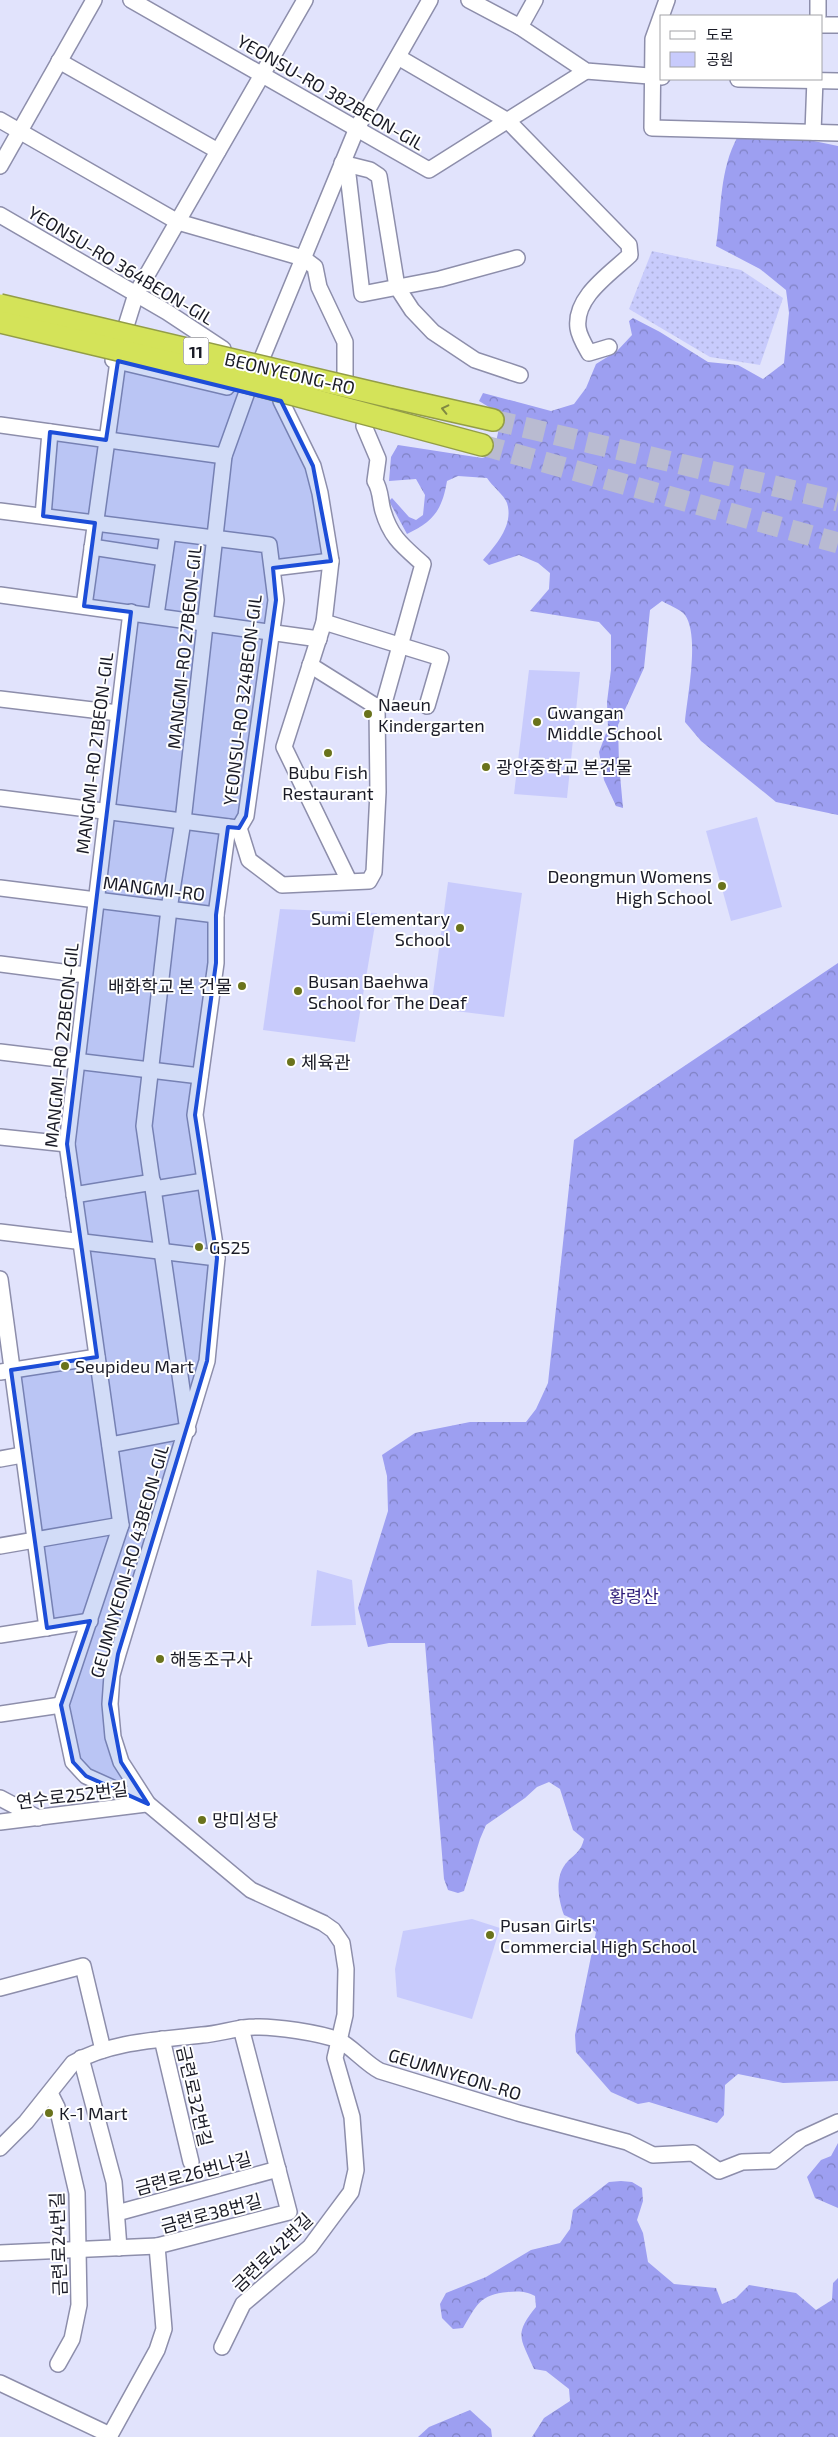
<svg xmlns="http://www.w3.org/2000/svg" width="838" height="2437" font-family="'Exo 2','Noto Sans KR',sans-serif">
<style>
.grass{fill:url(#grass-dots)}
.forest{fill:url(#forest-crowns)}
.green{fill:#c8cbfc}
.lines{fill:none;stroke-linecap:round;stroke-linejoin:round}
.highway-tunnel{stroke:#b9bbd1;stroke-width:21;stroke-dasharray:21 11;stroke-linecap:butt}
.minor-casing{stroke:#8d8eab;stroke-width:18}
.highway-casing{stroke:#939d47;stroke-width:24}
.minor{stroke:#fff;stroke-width:15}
.highway{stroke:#d4e359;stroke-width:21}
.highway-bridge-casing{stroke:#939d47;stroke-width:24;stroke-linecap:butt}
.highway-bridge{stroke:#d4e359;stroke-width:21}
.oneway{stroke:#808942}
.marked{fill:#1d4ed8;fill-opacity:0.2;stroke:#1d4ed8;stroke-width:4;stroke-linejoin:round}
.poi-dot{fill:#6a731c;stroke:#fff;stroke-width:2}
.labels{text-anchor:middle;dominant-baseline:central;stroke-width:4;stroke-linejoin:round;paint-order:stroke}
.shield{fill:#fff;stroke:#5f5f67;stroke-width:1}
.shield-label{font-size:16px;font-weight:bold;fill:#1a1b26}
.street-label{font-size:18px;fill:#1a1b26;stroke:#fff}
.poi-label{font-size:18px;fill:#1a1b26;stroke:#fff;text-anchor:start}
.park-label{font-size:18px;fill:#2e1d7a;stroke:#fff}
</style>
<defs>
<pattern id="grass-dots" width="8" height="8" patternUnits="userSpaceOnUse" patternTransform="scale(1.25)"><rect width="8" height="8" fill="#c8cbfc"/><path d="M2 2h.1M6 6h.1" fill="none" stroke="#abaed8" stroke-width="1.8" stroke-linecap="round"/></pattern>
<pattern id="forest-crowns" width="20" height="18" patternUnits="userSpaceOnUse" patternTransform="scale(1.25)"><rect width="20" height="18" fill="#9d9ff1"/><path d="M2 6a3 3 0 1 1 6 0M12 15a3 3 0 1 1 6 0" fill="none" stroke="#7f81c3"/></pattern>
</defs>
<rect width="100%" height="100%" fill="#e1e3fc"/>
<polygon class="grass" points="652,251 741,270 783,298 760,365 710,357 629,309"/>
<g class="forest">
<path d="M738,136L809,140L838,146V815L776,802L701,741L685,722C687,697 700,636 685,615C680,609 668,605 662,601L650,610L644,668L618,725L619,764L623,808L616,806L604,780L599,752L608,728L607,702L611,670V635L599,622L530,611L549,589L550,573L538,563L519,555L489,565L483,560C496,545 514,525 507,503C504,495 492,486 487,478L458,476L447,481C442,510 434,521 407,534L389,501L392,498L409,517L416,520L423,515L425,495L416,479L389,481L391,457L398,445L482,458L493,455L502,415L479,401L483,393L551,411L574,404L586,388L596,364L617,351L632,335L629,321L633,318L660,332L708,362L738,365L763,379L784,363L789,313L786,290L760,269L716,246C722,208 719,170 738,136Z"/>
<path d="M838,963V2081L783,2083L738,2074L725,2085L724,2115L717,2123L649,2102L638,2104L611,2092L576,2052L575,2035L596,1932L584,1924L564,1915C558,1899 554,1875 568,1861C576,1853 581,1851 584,1839L573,1830L560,1789L549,1782L537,1787L525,1798L486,1825L480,1839L464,1891L458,1893L448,1890L444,1879L425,1643H389L368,1647L358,1608L388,1511L387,1476L382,1455L415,1433L470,1422H526L536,1409L548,1383L574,1140Z"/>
<polygon points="838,2143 838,2208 815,2198 807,2177 821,2160 831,2156"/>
<path d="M621,2181L632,2182L642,2188L643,2201L637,2220L643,2233L648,2262L674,2284L716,2288L722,2304L736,2298L749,2285L796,2293L816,2310L832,2300L833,2283L838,2278V2437H532L544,2418L570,2401L569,2389L546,2371L534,2369C521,2338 513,2335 536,2307L535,2296C525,2291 519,2291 508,2292C480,2294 476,2306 463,2328L453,2329L442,2318L440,2304L446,2293L486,2277L531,2250L560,2243L570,2229L573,2210L609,2182Z"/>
<polygon points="470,2410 491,2429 492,2437 418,2437 429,2427"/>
</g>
<g class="green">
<polygon points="529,670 580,672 567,798 514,794"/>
<polygon points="757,817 782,907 731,921 706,831"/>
<polygon points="448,882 522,893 504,1017 431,1008"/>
<polygon points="280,909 377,913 355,1042 263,1030"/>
<polygon points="317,1570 352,1580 356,1625 311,1626"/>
<polygon points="472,1919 500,1928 472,2019 397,1997 395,1969 403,1931"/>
</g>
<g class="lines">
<g class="highway-tunnel">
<polyline points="493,420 838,501"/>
<polyline points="482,445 838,543"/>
</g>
<defs>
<g id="minor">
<polyline points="131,0 429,170 586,71"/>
<polyline points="469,0 520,27 586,71 662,77"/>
<polyline points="667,0 653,39 652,128 838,133"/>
<polyline points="818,16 818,0"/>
<polyline points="822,25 838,25"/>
<polyline points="520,27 535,0"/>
<path d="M398,57L508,121L629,245L630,255C610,274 574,297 578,328C579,336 585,346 589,353L609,347"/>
<polyline points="59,61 218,151"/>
<polyline points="738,79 838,81"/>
<polyline points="0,120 178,222 303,258 315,267 319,287 345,342 345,377"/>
<polyline points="813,132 815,79"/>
<polyline points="342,163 370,170 379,176 397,287 412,310 433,332 475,360 520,375"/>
<polyline points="0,166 94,0"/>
<polyline points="347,166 362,294 440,279 517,258"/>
<polyline points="0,215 167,312 223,349"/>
<polyline points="126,326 136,294 305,0"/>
<polyline points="262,358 357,128 430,0"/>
<polyline points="113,360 227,387"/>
<polyline points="281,401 313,466 320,493 331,561 324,622 284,747 349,881"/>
<polyline points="0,425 224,456"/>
<path d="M364,426L378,459L375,481C381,490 380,501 383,511C391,538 403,546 423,564L384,703L377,707"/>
<polyline points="0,511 269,545 276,600 246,816 239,828 249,860 282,885 369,881 374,872 378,792 377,707 310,665"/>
<polyline points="43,516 50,432"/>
<polyline points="92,547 164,558"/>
<polyline points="273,568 331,561"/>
<polyline points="0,595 319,639"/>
<polyline points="84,606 118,361"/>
<polyline points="131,612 67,1144 121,1525 61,1705 73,1762 86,1776 148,1804"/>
<polyline points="156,615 168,533"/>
<polyline points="324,622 441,658 427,706"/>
<polyline points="0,699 118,713"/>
<polyline points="0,798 237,828"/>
<polyline points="0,888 216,915"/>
<polyline points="0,964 86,975"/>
<polyline points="0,1052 200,1076"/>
<polyline points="0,1137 67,1144"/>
<polyline points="154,1189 204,1181"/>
<polyline points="74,1195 153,1182"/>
<polyline points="0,1232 217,1258"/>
<polyline points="0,1279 47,1628"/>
<polyline points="0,1372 97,1357"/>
<polyline points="187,1424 144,1126 169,909 183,821 224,456 247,392"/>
<polyline points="110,1445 188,1430"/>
<polyline points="0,1459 22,1455"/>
<polyline points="0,1546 121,1525"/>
<polyline points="0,1635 90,1621"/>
<polyline points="0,1714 61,1705"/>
<polyline points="0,1798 38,1818"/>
<polyline points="0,1822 146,1804"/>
<polyline points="0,1988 83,1966 103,2050"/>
<polyline points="162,2039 191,2162"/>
<polyline points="81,2058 114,2182 119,2248"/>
<polyline points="50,2093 57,2107 77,2193 79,2305 72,2339 58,2364"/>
<path d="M0,2148L26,2122L73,2063C111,2041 160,2040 202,2035C220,2034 237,2027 255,2027C274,2026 320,2033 338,2040C349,2044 366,2064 380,2071L518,2113L627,2142L653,2155L693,2153L719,2171L742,2162L773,2161L801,2139L838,2122"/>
<polyline points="117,2213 278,2169"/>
<polyline points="0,2253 157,2246"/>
<polyline points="222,2347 243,2304 310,2247 333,2216 351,2192 356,2170 352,2117 335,2058 345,2015 346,1969 342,1943 333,1930 323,1923 251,1890 148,1804 121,1762 113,1737 110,1704 112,1675 118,1654 207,1361 217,1258 195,1115 216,963 216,915 228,827"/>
<polyline points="0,2383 110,2435"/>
<polyline points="109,2437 157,2350 164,2329 157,2246 289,2212 241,2028"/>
</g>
<g id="highway">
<polyline points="391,397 493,420"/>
<polyline points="385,419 482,445"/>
</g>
</defs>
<use href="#minor" class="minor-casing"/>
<use href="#highway" class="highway-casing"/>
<use href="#minor" class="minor"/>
<use href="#highway" class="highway"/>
<defs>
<g id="highway-bridge">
<polyline points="0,305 391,397"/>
<polyline points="0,322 190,367 385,419"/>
</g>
</defs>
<use href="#highway-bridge" class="highway-bridge-casing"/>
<use href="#highway-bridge" class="highway-bridge"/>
</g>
<defs><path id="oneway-chevron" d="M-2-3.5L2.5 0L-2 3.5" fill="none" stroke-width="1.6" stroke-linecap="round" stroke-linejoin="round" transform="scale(1.25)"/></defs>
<use class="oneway" href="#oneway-chevron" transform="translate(445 409) rotate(-167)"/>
<path class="marked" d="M118,361L281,401L313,466L331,561L273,568L276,600L246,816L239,828L228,827L216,915V963L195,1115L217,1258L207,1361L118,1654L110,1704L121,1762L148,1804L86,1776L73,1762L61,1705L90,1621L47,1628L11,1370L97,1357L67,1144L131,612L84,606L95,523L43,516L50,432L106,440Z"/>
<g class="poi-dot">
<circle cx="368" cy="714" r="5"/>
<circle cx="537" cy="722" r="5"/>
<circle cx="328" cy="753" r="5"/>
<circle cx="486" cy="767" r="5"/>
<circle cx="722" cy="886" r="5"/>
<circle cx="460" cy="928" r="5"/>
<circle cx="242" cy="986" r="5"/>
<circle cx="298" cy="991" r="5"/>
<circle cx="291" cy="1062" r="5"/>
<circle cx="199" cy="1247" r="5"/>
<circle cx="65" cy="1366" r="5"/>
<circle cx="160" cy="1659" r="5"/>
<circle cx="202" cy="1820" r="5"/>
<circle cx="490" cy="1935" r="5"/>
<circle cx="49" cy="2113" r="5"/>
</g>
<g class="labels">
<rect class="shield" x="183.5" y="337.5" width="25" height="27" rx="4"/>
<g class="shield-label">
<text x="196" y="351">11</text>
</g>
<g class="street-label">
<text transform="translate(331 92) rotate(30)">YEONSU-RO 382BEON-GIL</text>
<text transform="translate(121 265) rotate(31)">YEONSU-RO 364BEON-GIL</text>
<text transform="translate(290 373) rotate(13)">BEONYEONG-RO</text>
<text transform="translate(184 647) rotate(-84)">MANGMI-RO 27BEON-GIL</text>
<text transform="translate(242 700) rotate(-83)">YEONSU-RO 324BEON-GIL</text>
<text transform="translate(94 753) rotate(-83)">MANGMI-RO 21BEON-GIL</text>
<text transform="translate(154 888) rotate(7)">MANGMI-RO</text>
<text transform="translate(61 1045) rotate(-84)">MANGMI-RO 22BEON-GIL</text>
<text transform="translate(129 1561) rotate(-74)">GEUMNYEON-RO 43BEON-GIL</text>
<text transform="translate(72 1795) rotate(-7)">연수로252번길</text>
<text transform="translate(455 2074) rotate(17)">GEUMNYEON-RO</text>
<text transform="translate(195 2096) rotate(77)">금련로32번길</text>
<text transform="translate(193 2173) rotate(-15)">금련로26번나길</text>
<text transform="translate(211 2213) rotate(-15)">금련로38번길</text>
<text transform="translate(58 2244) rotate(-92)">금련로24번길</text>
<text transform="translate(272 2252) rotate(-44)">금련로42번길</text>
</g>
<g class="poi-label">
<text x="378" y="704">Naeun<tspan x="378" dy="21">Kindergarten</tspan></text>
<text x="547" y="712">Gwangan<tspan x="547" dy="21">Middle School</tspan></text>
<text x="496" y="767">광안중학교 본건물</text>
<text x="328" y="772" text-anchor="middle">Bubu Fish<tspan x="328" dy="21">Restaurant</tspan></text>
<text x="712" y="876" text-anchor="end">Deongmun Womens<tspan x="712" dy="21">High School</tspan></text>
<text x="450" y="918" text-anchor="end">Sumi Elementary<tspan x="450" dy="21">School</tspan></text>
<text x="308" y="981">Busan Baehwa<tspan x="308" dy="21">School for The Deaf</tspan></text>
<text x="232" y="986" text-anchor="end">배화학교 본 건물</text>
<text x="301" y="1062">체육관</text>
<text x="209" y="1247">GS25</text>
<text x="75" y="1366">Seupideu Mart</text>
<text x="170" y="1659">해동조구사</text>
<text x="212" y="1820">망미성당</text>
<text x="500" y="1925">Pusan Girls'<tspan x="500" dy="21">Commercial High School</tspan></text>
<text x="59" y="2113">K-1 Mart</text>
</g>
<g class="park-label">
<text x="634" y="1596">황령산</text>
</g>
</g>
<rect x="660" y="15" width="162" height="65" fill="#ffffff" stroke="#a3a4a8"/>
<rect x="670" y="31" width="25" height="8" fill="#ffffff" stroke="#a3a4a8"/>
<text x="706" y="40" font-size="15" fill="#1a1b26">도로</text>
<rect x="670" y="52" width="25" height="15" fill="#c8cbfc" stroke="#a3a4a8"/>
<text x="706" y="65" font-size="15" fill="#1a1b26">공원</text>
</svg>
